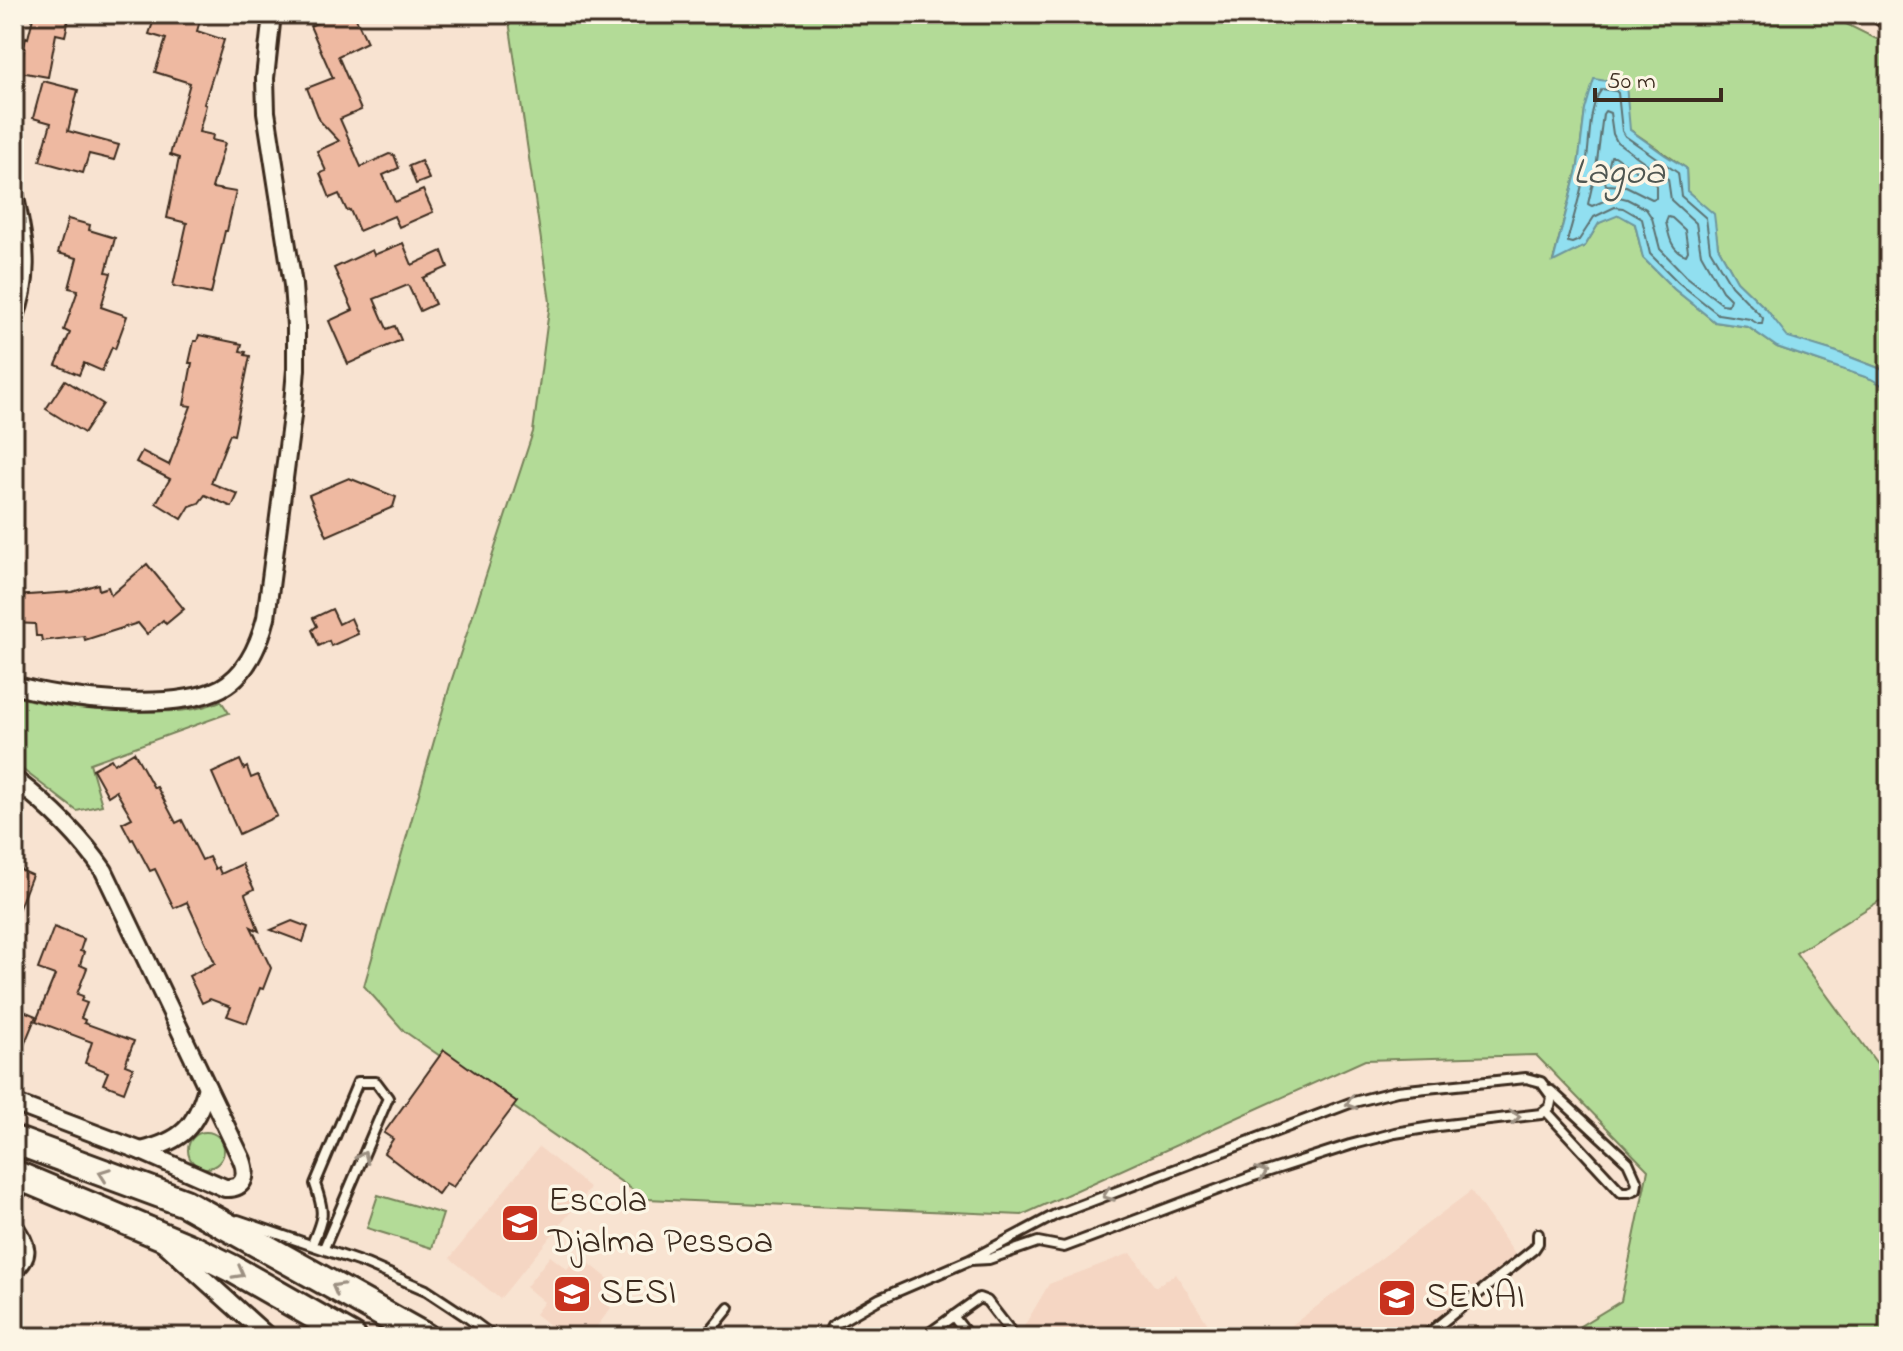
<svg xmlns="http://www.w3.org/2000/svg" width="1903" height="1351" font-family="'Indie Flower',sans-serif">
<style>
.built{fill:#f5d6c3}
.green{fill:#b3db97;stroke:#77825a;stroke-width:2}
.water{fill:#91dff0;stroke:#6f979c;stroke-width:2}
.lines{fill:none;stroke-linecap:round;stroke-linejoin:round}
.shore{stroke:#5d7272;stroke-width:2}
.building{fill:#eeb9a1;stroke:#3b2a1e;stroke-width:2}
.service-casing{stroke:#3b2a1e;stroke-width:14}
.minor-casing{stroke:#3b2a1e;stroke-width:22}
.secondary-casing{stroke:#3b2a1e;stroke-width:30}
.primary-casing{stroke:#3b2a1e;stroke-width:32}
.service{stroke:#fcf5e5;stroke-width:8}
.minor{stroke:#fcf5e5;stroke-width:16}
.secondary{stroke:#fcf5e5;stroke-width:24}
.primary{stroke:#fcf5e5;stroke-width:26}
.oneway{stroke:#9c9082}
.labels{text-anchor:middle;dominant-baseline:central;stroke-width:7;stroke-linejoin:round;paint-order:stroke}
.poi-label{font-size:36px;fill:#3b2a1e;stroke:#fcf5e5;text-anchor:start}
.water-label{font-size:38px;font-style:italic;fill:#505752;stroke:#fcf5e5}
</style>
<rect width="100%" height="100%" fill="#f8e3d1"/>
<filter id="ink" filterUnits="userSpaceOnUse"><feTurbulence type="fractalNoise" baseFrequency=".0125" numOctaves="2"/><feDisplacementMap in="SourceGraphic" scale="16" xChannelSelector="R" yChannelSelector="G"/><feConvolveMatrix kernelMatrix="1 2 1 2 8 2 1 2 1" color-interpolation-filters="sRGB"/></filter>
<g filter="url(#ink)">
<g class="built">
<polygon points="539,1147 590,1188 500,1299 450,1258"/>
<polygon points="1471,1191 1519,1260 1413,1337 1276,1337"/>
<polygon points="1131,1253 1155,1287 1176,1274 1209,1326 1205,1337 1031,1337 1023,1328 1049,1284"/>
<polygon points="579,1255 616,1285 604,1301 611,1308 589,1337 564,1337 535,1314 544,1302 526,1287 550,1256 567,1269"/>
</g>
<g class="green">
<polygon points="508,14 1826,14 1889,45 1889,372 1837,352 1788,338 1766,309 1737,281 1718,247 1713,214 1687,191 1686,168 1630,130 1585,110 1578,166 1553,261 1585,246 1599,223 1619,214 1635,224 1643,258 1674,289 1715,322 1748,327 1777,347 1872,379 1889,389 1889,895 1796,953 1889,1080 1889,1337 1562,1337 1621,1301 1648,1170 1536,1055 1365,1060 1022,1215 646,1199 404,1031 364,986 450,685 533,432 550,302"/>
<path d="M14,696C54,707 92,711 133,711C168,711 188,714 221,701L229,713L90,763L102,805L77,811L14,763Z"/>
<circle cx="206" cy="1150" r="18"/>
<polygon points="378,1195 443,1214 432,1248 367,1228"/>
</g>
<polygon class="water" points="1594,79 1626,84 1630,130 1665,155 1686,168 1687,191 1714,214 1718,247 1737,281 1766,309 1788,337 1837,352 1889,372 1889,389 1871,379 1777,347 1748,327 1715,322 1674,289 1643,258 1635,224 1619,215 1599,223 1585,246 1553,262 1578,166 1585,110"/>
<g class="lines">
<g class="shore">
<path d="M1602,89L1616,91L1618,93L1622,131L1625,136L1678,173L1681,196L1706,218L1710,250L1731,285L1763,318L1762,324H1758L1750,319L1718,314L1679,283L1650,254L1642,219L1623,208L1615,207L1594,217L1579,240L1572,243L1568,242V238C1574,216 1581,193 1585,170C1591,146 1587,107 1602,89Z"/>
<polygon points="1605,111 1610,113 1613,134 1617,142 1668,179 1671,200 1696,223 1701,254 1722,291 1730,299 1728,305 1722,304 1686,276 1660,249 1652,218 1646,209 1627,199 1619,197 1611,198 1592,206 1588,204 1596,169 1603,114"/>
<polygon points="1611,156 1615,156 1656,185 1656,198 1652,199 1626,186 1606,185 1605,181"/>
<path d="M1668,217L1672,218L1685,230L1688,251L1686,255C1671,251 1669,236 1666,222Z"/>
</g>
</g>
<g class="building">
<polygon points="34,14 70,14 65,36 56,34 48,77 20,72 26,37 28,38"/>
<polygon points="156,14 202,14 197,31 224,40 204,104 206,105 199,132 213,135 212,140 225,143 212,188 236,192 227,231 225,231 211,294 173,286 187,223 167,218 179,158 170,155 190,83 155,72 166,39 149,34"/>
<polygon points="335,14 354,14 367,42 338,56 361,110 340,119 361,167 389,154 394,155 399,168 383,175 395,202 423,190 433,212 399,227 394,216 359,231 350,210 347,211 339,194 330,198 320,173 326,171 317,151 339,141 320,121 307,88 333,78 310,26"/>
<polygon points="43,81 78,90 68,131 119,145 114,160 89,154 83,173 40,161 51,123 33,118"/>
<polygon points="421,161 429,179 416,184 409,166"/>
<polygon points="68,219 90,225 89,230 115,238 106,272 111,273 101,307 127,316 115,349 112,347 102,371 84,363 79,375 56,365 70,333 64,330 78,290 69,288 77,258 58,253"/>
<polygon points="403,243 412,265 442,251 448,267 423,278 435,304 420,311 408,285 374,299 387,329 395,326 401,340 348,364 329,321 353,310 334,268 372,250 374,255"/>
<polygon points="199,335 242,344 240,351 246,352 245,355 250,356 234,435 230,434 211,483 238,494 232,507 205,495 199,503 190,506 182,519 156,503 170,479 136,462 142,451 169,465 191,406 184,405 192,363 189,363 194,341 197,341"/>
<polygon points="65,380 103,404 84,433 46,409"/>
<polygon points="349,478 396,497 393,507 327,536 309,495"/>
<polygon points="147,564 184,609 166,624 163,620 147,634 138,623 85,640 84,636 42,641 41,636 36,636 35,624 14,623 14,596 72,592 98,584 99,590 108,587 111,595"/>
<polygon points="332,609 339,624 351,618 358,634 331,646 329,641 319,646 312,630 317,626 313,618"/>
<polygon points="134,752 154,788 157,787 176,823 182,820 202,860 209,857 215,869 218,867 221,874 242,864 254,889 245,894 259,931 251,927 271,968 263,989 260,988 247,1023 227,1016 231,1007 210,999 202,1003 189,976 215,963 187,902 174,908 155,869 150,871 133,839 131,840 122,823 132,818 116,791 108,796 93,769 111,759 114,764"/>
<polygon points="240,760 244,769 247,767 251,778 258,775 277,816 239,834 212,773"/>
<polygon points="14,867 32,875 15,918 14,917"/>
<polygon points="292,921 308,927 303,942 271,930"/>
<polygon points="54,927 84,939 80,951 84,952 80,965 87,968 77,994 83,996 81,1001 87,1003 81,1018 85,1020 84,1023 134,1041 125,1065 133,1068 124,1092 103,1084 108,1072 85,1063 92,1042 36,1021 55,975 38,969"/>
<polygon points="14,1007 36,1016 15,1067 14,1067"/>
<polygon points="444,1050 517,1102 453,1187 446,1183 438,1194 384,1153 393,1139 384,1133"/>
</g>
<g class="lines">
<defs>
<g id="service">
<polyline points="1546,1111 1621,1192 1629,1192 1636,1189 1637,1182 1628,1162 1551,1091"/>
<polyline points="238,1220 366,1264 426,1290 467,1317 494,1337"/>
<path d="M312,1244C324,1216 325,1213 315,1184L358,1082H376L388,1098L324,1248"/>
<polyline points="953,1316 969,1337"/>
<polyline points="707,1335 729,1308"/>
<polyline points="832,1337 829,1333 832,1326 879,1299 970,1260 1055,1215 1350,1103 1397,1091 1526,1078 1541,1082 1552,1097 1550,1107 1541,1114 1438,1126 1395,1133 1350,1145 1251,1177 1064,1247 1038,1242 989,1259 970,1260"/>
<polyline points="924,1337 979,1298 987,1301 1015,1337"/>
<polyline points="1424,1337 1534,1249 1538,1243 1538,1234"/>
</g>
<g id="minor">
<path d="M14,193C24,239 32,274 14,319"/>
<path d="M14,685C63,700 174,712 221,688C247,674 259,645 266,618L292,416L296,369V326L293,285L266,112L265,78L272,14"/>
<path d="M14,779C49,806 79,834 104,871L242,1160C248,1176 244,1189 225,1188L141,1151L14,1103"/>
<path d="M141,1151C182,1141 196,1127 207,1087"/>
<path d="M14,1226C25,1244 33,1254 14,1270"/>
<polyline points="163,1242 268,1337"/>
</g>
<polyline id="secondary" points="1885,14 1889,16"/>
<g id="primary">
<polyline points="14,1140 185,1203 425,1337"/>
<polyline points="14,1174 195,1250 233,1269 352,1337"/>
</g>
</defs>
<use href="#service" class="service-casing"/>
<use href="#minor" class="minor-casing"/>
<use href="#secondary" class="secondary-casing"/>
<use href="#primary" class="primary-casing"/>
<use href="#service" class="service"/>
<use href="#minor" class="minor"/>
<use href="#secondary" class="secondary"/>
<use href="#primary" class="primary"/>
</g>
<defs><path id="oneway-chevron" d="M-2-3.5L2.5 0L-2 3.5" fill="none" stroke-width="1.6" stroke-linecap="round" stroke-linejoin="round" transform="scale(2)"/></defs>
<g class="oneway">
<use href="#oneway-chevron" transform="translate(1351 1103) rotate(162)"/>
<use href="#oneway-chevron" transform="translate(1515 1117) rotate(-6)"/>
<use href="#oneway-chevron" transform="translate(363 1157) rotate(-67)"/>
<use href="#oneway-chevron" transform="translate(1262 1173) rotate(-19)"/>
<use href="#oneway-chevron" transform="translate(104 1174) rotate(-160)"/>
<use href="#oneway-chevron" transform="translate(1108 1195) rotate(159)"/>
<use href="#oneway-chevron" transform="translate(239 1273) rotate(29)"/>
<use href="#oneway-chevron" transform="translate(337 1288) rotate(-151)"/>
</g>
</g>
<defs>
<symbol id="school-square" viewBox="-11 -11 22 22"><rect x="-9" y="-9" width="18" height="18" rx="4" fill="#c8321e" stroke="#fcf5e5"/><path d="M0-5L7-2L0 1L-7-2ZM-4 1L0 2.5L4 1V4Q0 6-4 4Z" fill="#fff"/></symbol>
<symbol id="university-square" viewBox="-11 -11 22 22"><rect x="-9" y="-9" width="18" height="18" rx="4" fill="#c8321e" stroke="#fcf5e5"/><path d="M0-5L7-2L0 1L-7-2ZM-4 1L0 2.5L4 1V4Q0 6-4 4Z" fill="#fff"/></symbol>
</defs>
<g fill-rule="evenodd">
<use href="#school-square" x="498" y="1201" width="44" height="44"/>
<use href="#school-square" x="550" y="1272" width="44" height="44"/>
<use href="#university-square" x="1375" y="1276" width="44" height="44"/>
</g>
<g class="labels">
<g class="poi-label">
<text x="548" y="1202">Escola<tspan x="548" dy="41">Djalma Pessoa</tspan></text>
<text x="600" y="1294">SESI</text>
<text x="1425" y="1298">SENAI</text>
</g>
<g class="water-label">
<text x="1619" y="174">Lagoa</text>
</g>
</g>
<rect width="1903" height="1351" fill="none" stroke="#fcf5e5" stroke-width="48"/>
<rect x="24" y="24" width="1855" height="1303" fill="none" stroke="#3b2a1e" stroke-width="3" filter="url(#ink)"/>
<path d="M1595 88v12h126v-12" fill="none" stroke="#3b2a1e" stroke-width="4"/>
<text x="1607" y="88" font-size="24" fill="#3b2a1e" stroke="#fcf5e5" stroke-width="6" paint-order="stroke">50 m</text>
</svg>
